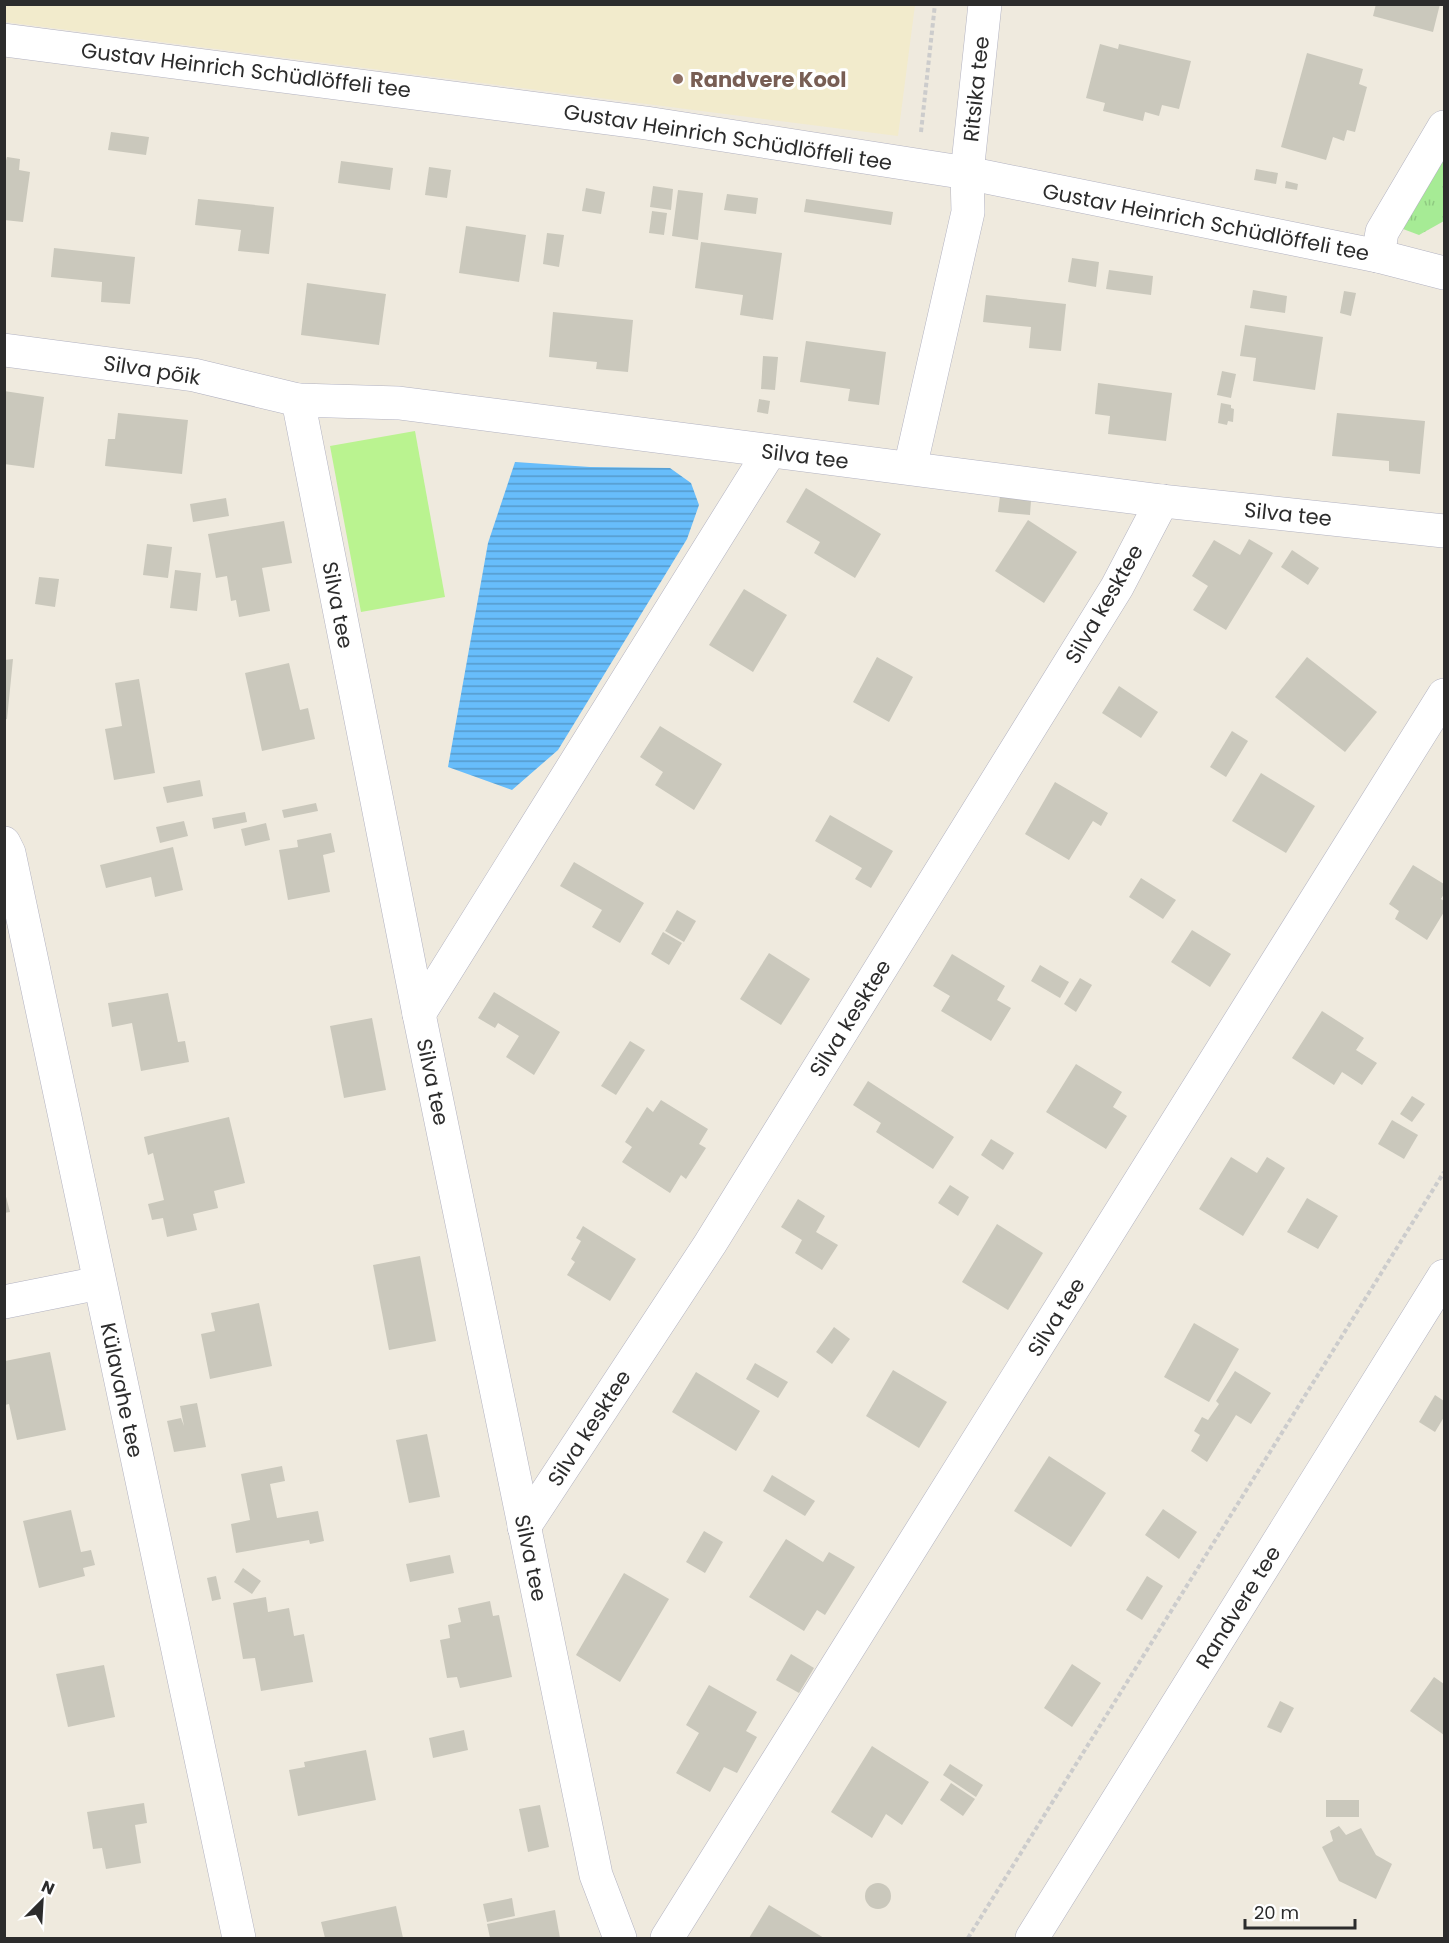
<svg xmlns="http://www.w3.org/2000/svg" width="1449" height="1943" font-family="Poppins,sans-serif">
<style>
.education{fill:#f2ebcc}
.grass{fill:url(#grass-tufts)}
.pitch{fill:#baf390}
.water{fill:url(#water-rules)}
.building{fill:#cac8bc}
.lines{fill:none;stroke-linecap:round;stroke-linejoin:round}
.street-casing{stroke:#b2b2c1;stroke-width:34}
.secondary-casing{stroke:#b2b2c1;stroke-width:34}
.path{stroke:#ccc;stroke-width:4;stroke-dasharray:4.5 3;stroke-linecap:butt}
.street{stroke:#fff;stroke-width:33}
.secondary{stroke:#fff;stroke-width:33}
.education-dot{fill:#8d6e63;stroke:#fff;stroke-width:2}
.labels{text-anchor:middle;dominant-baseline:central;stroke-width:6;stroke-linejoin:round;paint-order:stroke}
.street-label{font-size:21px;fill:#2c2c2c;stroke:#fff}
.education-label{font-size:21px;font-weight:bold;fill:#785e54;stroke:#fff;text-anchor:start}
</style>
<defs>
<pattern id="grass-tufts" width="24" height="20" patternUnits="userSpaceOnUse" patternTransform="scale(1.5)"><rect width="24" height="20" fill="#a6eb95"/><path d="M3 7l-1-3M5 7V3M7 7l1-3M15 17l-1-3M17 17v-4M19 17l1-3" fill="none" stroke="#8fca81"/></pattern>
<pattern id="water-rules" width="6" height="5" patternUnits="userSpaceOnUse" patternTransform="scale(1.5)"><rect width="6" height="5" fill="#67bdfb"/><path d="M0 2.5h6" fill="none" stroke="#559acb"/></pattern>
</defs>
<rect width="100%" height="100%" fill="#efeade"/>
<polygon class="education" points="5,4 915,4 915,5 898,136 5,22"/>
<polygon class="grass" points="1444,153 1444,221 1419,235 1403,229"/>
<polygon class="pitch" points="415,431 445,597 361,612 330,446"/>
<polygon class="water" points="515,462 590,467 670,468 691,483 699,505 687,539 558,750 512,790 448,767 488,543"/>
<g class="building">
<polygon points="1376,4 1440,4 1433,32 1373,16"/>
<polygon points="1100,44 1118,49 1119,44 1191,61 1179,109 1162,105 1159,116 1145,112 1143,121 1103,111 1105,103 1086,98"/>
<polygon points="1307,53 1363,69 1359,84 1367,87 1355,132 1347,130 1344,141 1333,137 1326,160 1281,147"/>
<polygon points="111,132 149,137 146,155 108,150"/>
<polygon points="7,157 20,159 19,170 30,172 23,222 4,220 4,168"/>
<polygon points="341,161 393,168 390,190 338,183"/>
<polygon points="429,167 451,170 447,198 425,195"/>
<polygon points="1256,169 1278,173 1276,184 1254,180"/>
<polygon points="1286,181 1298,184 1297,190 1285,188"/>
<polygon points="653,186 673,189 671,210 650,207"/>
<polygon points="586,188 605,192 601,214 582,211"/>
<polygon points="678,190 703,193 698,240 672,236"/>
<polygon points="727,194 758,198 756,214 724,210"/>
<polygon points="198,199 274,207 269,254 238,251 241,230 195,225"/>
<polygon points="806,199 893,212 891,225 804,212"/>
<polygon points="652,211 667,213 664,235 649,233"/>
<polygon points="466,226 526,235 519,282 459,273"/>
<polygon points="547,233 564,235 559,267 543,264"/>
<polygon points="701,242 782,253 773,320 740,315 743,295 695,288"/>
<polygon points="54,248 135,257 130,304 101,302 102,282 51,277"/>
<polygon points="1072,258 1099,262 1096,287 1068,282"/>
<polygon points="1109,270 1153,276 1151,295 1106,289"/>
<polygon points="307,283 386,294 379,345 301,335"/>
<polygon points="1253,290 1287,296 1285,313 1250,308"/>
<polygon points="1344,291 1356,293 1351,316 1340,313"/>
<polygon points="986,295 1066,304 1061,351 1029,348 1031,327 983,322"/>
<polygon points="553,312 633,320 628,372 596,369 597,362 549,357"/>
<polygon points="1245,325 1323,337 1315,390 1253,381 1256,358 1240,356"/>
<polygon points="806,341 886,352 879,405 848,401 850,389 800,382"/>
<polygon points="763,356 778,357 775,390 761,389"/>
<polygon points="1222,371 1236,374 1231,398 1217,395"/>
<polygon points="1098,383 1172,393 1166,441 1108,434 1110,416 1095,414"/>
<polygon points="4,391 44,397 34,468 4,464"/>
<polygon points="759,399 770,401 768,414 757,412"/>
<polygon points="1221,403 1231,405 1231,408 1234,409 1233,422 1228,421 1227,425 1218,423"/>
<polygon points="118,413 188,420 182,474 105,466 108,439 115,439"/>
<polygon points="1337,413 1425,421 1420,474 1389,471 1389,461 1332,456"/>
<polygon points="806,488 881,534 855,578 814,553 820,542 786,522"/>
<polygon points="1000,496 1031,500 1030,515 998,512"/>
<polygon points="226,498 229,516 193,522 190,504"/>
<polygon points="1028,520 1077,552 1044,603 995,571"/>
<polygon points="284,521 292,563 262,568 270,611 239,617 236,600 231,601 227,576 216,578 208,534"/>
<polygon points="1249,539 1273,553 1226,630 1193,610 1208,586 1192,576 1214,540 1240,555"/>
<polygon points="147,544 172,547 168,578 143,575"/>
<polygon points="1292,550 1319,568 1308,585 1281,567"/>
<polygon points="175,570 201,573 197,611 170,608"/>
<polygon points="39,577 59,579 55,607 35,604"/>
<polygon points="744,589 787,615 753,672 709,645"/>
<polygon points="877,657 913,677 889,722 853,702"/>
<polygon points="1307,657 1377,712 1345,752 1275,697"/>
<polygon points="13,659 7,719 4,720 4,660"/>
<polygon points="289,663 300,710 308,708 315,739 262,751 245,673"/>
<polygon points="139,679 155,773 114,780 105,729 122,726 115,683"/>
<polygon points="1119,686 1158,712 1141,738 1102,713"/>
<polygon points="660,726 722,764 694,810 655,785 663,772 640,757"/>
<polygon points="1232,731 1248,741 1226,777 1210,767"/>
<polygon points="1261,773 1315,806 1286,853 1232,821"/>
<polygon points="200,780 203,796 167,803 163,787"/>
<polygon points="1055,782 1108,813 1101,826 1093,821 1069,860 1025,834"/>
<polygon points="316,803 318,811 284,818 282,810"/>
<polygon points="245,812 247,822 214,829 212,818"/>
<polygon points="830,815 893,851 871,888 855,879 862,868 815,841"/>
<polygon points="184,821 188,836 160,843 156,827"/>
<polygon points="266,823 270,840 245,846 241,829"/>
<polygon points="331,833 335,852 323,855 330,892 288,900 279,850 298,847 297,840"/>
<polygon points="173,847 183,890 155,897 151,877 106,888 100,865"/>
<polygon points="574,862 644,903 620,943 592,927 602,910 560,886"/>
<polygon points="1413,865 1444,884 1444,894 1441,899 1444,901 1444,912 1427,940 1395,919 1399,911 1389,904"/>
<polygon points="1141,878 1176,900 1163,919 1129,897"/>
<polygon points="677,910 696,921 684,942 665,931"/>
<polygon points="1192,930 1231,954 1210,987 1171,962"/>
<polygon points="663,932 682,943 669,965 651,954"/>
<polygon points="769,953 810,979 781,1025 740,999"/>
<polygon points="952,954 1005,986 997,1000 1011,1008 991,1041 941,1011 950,996 933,986"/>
<polygon points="1040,965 1069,982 1060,998 1031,981"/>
<polygon points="1080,978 1092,985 1076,1012 1064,1004"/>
<polygon points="494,992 560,1032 534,1075 506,1057 519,1036 498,1023 495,1028 478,1018"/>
<polygon points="168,993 178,1042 185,1041 189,1062 141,1071 132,1023 112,1027 108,1003"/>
<polygon points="1322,1011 1364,1038 1356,1050 1377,1063 1362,1085 1342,1072 1334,1085 1292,1058"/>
<polygon points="372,1018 386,1090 344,1098 330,1026"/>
<polygon points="630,1041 645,1050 616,1095 601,1086"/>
<polygon points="1076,1064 1122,1092 1113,1107 1127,1116 1106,1149 1046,1112"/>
<polygon points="868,1081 954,1137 933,1169 876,1132 881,1123 853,1105"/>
<polygon points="1412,1096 1425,1104 1412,1122 1400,1114"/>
<polygon points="661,1100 708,1129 699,1144 706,1148 686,1179 681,1175 670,1193 622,1162 632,1147 625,1142 647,1107 653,1112"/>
<polygon points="229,1117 245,1183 214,1191 218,1208 193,1214 197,1230 167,1237 163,1218 152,1220 148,1204 164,1200 153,1153 148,1155 144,1137"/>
<polygon points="1392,1120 1418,1135 1404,1159 1378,1144"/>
<polygon points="991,1139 1014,1153 1003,1170 981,1155"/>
<polygon points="1231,1157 1257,1173 1267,1157 1285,1168 1243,1236 1199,1209"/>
<polygon points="950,1185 969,1197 958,1216 938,1203"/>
<polygon points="4,1189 10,1212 4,1213"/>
<polygon points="1307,1198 1338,1216 1318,1249 1287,1232"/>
<polygon points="798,1199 825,1216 816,1232 838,1245 822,1270 795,1253 802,1240 781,1227"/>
<polygon points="997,1224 1043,1253 1008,1310 962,1282"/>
<polygon points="583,1226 636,1259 610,1301 567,1275 575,1262 571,1259 581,1241 576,1238"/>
<polygon points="420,1256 436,1341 389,1350 373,1265"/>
<polygon points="259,1303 272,1366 210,1379 201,1334 215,1331 211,1313"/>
<polygon points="1194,1323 1239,1349 1209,1402 1164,1377"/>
<polygon points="834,1327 850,1339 832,1364 816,1352"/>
<polygon points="50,1352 66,1430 17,1440 9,1404 5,1405 5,1361"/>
<polygon points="755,1363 788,1382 778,1398 746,1379"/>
<polygon points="893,1370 947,1402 919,1448 866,1416"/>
<polygon points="1235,1371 1271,1393 1251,1424 1236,1415 1207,1462 1191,1451 1200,1435 1194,1431 1202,1417 1208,1420 1219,1404 1216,1401"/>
<polygon points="696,1372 760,1411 736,1451 672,1412"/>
<polygon points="1435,1395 1444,1401 1444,1417 1435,1432 1419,1422"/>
<polygon points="197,1403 206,1447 174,1452 167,1421 181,1418 184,1426 180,1406"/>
<polygon points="427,1434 440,1497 409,1503 396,1440"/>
<polygon points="1049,1456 1106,1493 1071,1547 1014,1511"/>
<polygon points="282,1466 285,1481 270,1484 277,1518 318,1511 324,1541 310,1544 309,1540 236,1553 231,1524 250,1520 241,1474"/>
<polygon points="772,1475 815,1501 805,1516 763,1491"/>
<polygon points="1163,1509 1197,1532 1179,1559 1145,1535"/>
<polygon points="71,1510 81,1552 91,1550 95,1565 83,1568 85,1576 39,1588 23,1521"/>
<polygon points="704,1531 723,1542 705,1573 686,1562"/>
<polygon points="786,1539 823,1562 829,1552 855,1567 825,1615 817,1610 804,1631 749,1597"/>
<polygon points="450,1555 454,1573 410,1582 406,1564"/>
<polygon points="243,1568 261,1581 252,1594 234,1582"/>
<polygon points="624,1573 669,1599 620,1682 576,1655"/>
<polygon points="216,1576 221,1599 212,1601 207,1578"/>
<polygon points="1147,1576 1163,1586 1142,1620 1126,1610"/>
<polygon points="266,1597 268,1612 289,1608 294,1636 304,1634 313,1682 261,1691 255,1658 243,1659 233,1603"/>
<polygon points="490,1601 493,1616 499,1615 512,1677 460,1688 457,1677 447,1678 440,1640 450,1638 448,1625 461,1622 458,1608"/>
<polygon points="791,1654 814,1668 799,1693 776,1680"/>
<polygon points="1072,1664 1101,1683 1072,1727 1044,1708"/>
<polygon points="104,1665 115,1717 68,1727 56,1674"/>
<polygon points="1434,1677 1444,1684 1444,1735 1410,1711"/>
<polygon points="709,1685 757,1712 746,1731 757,1737 737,1773 724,1767 710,1792 676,1773 699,1733 686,1725"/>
<polygon points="1280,1701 1294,1708 1281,1733 1267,1727"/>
<polygon points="464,1730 468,1750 433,1758 429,1738"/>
<polygon points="872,1746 929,1782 902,1825 886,1814 872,1838 831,1812"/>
<polygon points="366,1750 376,1800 298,1816 289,1770 305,1767 304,1762"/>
<polygon points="950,1764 983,1785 976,1797 943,1775"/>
<polygon points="951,1783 975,1799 963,1816 940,1800"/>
<rect x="1326" y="1800" width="33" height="17"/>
<polygon points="144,1803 147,1823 135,1825 141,1863 106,1869 102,1848 93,1849 87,1812"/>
<polygon points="540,1805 549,1847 528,1852 519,1809"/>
<polygon points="1339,1826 1346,1835 1361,1828 1376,1855 1392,1864 1376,1899 1339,1881 1322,1847 1333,1841 1330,1831"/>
<circle cx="878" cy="1896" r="13"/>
<polygon points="512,1898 515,1916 487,1922 483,1904"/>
<polygon points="769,1905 824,1938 749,1938"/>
<polygon points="396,1906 403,1938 375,1938 374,1937 365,1938 325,1938 321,1922"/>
<polygon points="555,1910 560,1938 490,1938 487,1924"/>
</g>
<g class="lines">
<defs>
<g id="street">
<polyline points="4,40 646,123 967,173 1378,256 1444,273"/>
<polyline points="1378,256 1382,232 1444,127"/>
<polyline points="4,350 194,375 298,400"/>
<polyline points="910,468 968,212 967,173 985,4"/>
<polyline points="4,843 9,853 239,1938"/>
<polyline points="419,1014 770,451"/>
<polyline points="4,1302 99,1283"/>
<polyline points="524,1527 710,1244 1117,587 1162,501"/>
<polyline points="620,1938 596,1875 419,1014 298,400 399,403 1162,501 1444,531"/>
<polyline points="667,1938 1444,695"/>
</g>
<polyline id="secondary" points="1032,1938 1444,1276"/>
</defs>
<use href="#street" class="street-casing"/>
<use href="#secondary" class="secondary-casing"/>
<g class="path">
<polyline points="921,132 935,4"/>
<polyline points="968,1938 1444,1172"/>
</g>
<use href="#street" class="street"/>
<use href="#secondary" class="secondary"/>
</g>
<circle class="education-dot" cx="678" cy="79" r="6"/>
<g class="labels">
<g class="street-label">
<text transform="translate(246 70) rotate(7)">Gustav Heinrich Schüdlöffeli tee</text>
<text transform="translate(976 89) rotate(-84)">Ritsika tee</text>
<text transform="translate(728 137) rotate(9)">Gustav Heinrich Schüdlöffeli tee</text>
<text transform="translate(1206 222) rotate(11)">Gustav Heinrich Schüdlöffeli tee</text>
<text transform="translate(152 370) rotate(9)">Silva põik</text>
<text transform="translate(805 456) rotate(7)">Silva tee</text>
<text transform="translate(1288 514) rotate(6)">Silva tee</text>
<text transform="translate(1104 604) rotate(-60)">Silva kesktee</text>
<text transform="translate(338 605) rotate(79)">Silva tee</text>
<text transform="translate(850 1018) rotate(-58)">Silva kesktee</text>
<text transform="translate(433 1082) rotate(78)">Silva tee</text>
<text transform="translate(1056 1317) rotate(-58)">Silva tee</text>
<text transform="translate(122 1390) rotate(78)">Külavahe tee</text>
<text transform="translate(589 1428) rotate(-57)">Silva kesktee</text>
<text transform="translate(531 1558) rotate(78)">Silva tee</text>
<text transform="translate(1238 1607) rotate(-58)">Randvere tee</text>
</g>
<g class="education-label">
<text x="690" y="79">Randvere Kool</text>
</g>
</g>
<rect width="1449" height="1943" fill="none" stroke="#2c2c2c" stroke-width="12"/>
<g transform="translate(42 1901) rotate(24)" stroke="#ffffff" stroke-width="4.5" paint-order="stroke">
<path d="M0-4.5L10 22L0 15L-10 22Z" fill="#2c2c2c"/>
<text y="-9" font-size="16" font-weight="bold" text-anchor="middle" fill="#2c2c2c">N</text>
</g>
<path d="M1245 1919v9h110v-9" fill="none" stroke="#2c2c2c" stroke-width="3"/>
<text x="1254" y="1919" font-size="18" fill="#2c2c2c" stroke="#ffffff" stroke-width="4.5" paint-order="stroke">20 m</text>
</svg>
